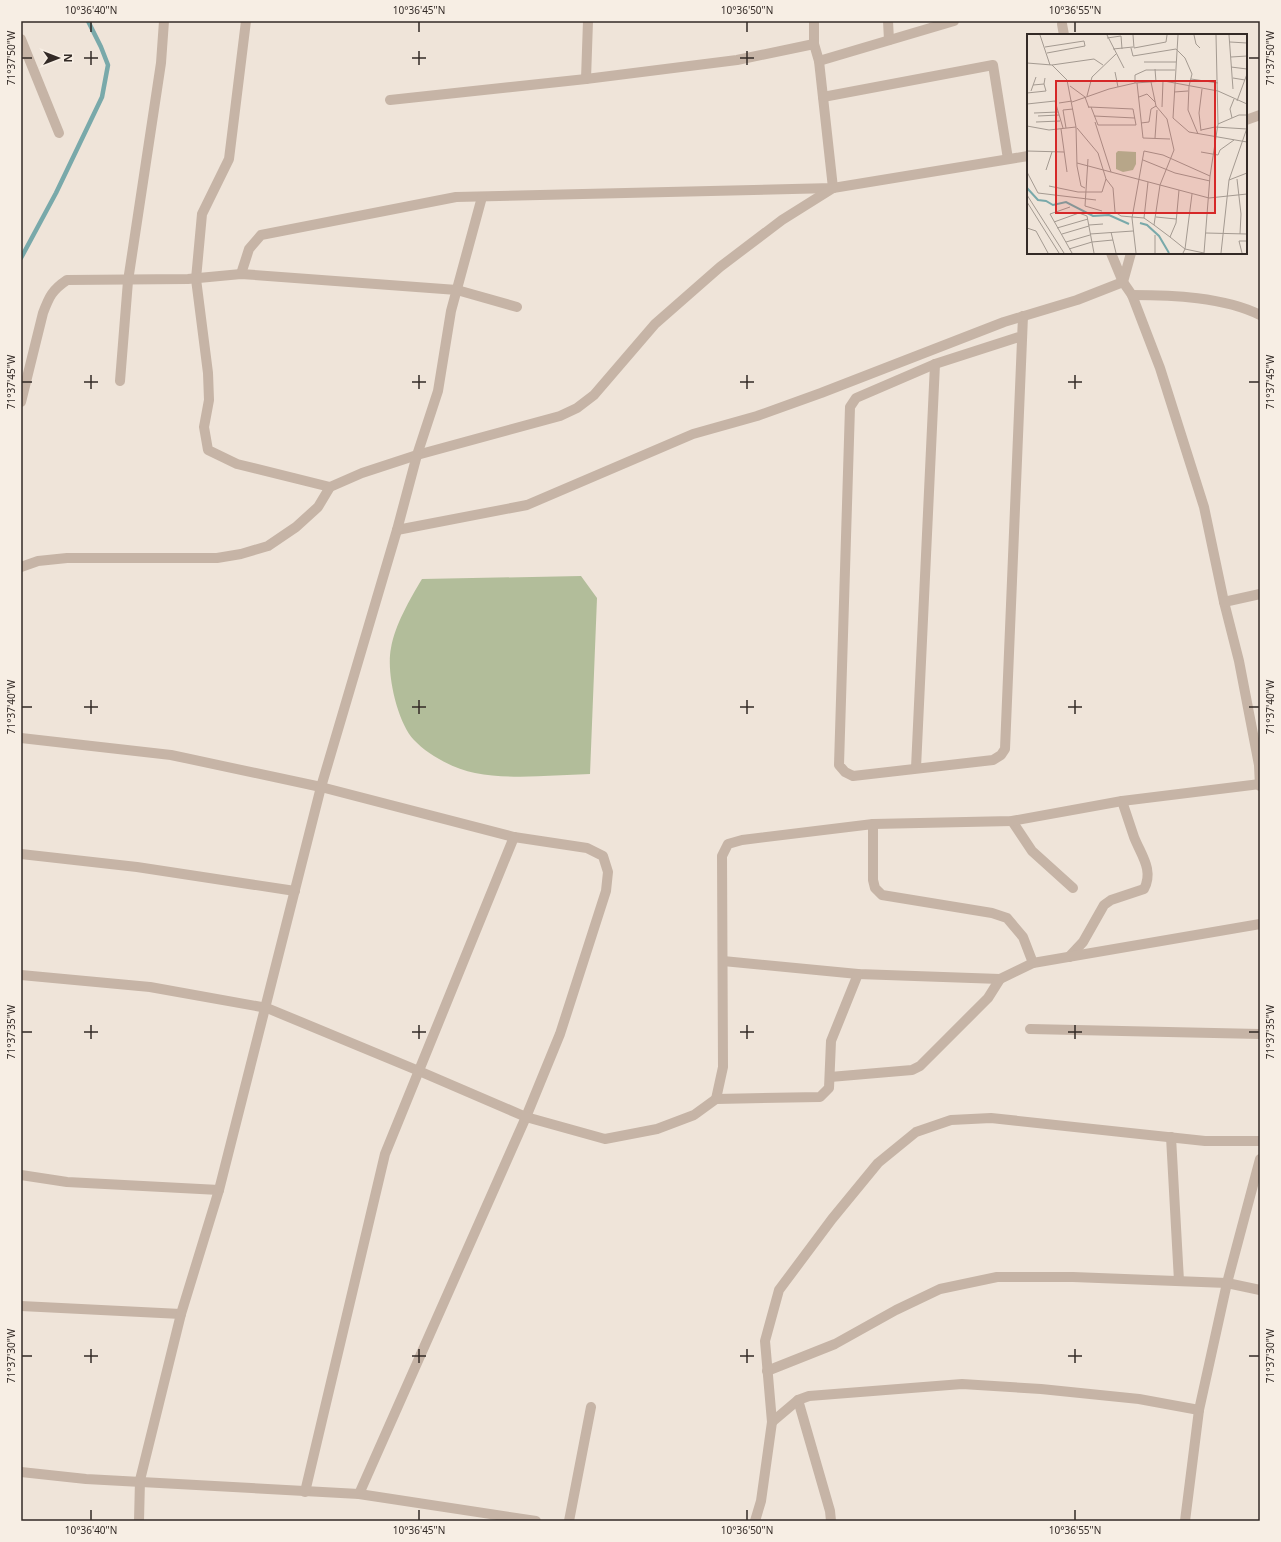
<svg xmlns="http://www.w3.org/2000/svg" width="1281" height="1542" font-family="'Noto Sans',sans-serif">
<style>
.green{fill:#b2bd9a}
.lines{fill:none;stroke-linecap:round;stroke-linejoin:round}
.stream{stroke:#79a9aa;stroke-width:4.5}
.street{stroke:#c6b4a6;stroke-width:10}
.ticks{fill:none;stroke:#332a26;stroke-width:1.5}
.inset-river{fill:none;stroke:#79a9aa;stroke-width:2}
.inset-road{fill:none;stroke:#a49a91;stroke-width:1}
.view{fill:#d62828;fill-opacity:0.15;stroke:#d62828;stroke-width:2}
.inset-edge{fill:none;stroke:#332a26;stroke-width:2}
.neatline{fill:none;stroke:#332a26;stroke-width:1.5}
.ticks-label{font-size:10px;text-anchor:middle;fill:#332a26}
</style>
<rect width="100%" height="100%" fill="#efe4d9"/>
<path class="green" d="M581,576L597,598L590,774C552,775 512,780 475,773C454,769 428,755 414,740C397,722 386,672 391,648C395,625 410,599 422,579Z"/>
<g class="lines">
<polyline class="stream" points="21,258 56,193 102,97 108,65 101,47 88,21"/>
<g class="street">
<polyline points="246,21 229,159 202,214 196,279 208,373 209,400 204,427 208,450 237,464 330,487"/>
<polyline points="814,21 814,44 819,61 833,188"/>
<polyline points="888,21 889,40"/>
<polyline points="1062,24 1064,35"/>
<polyline points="21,39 59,133"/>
<polyline points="819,61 954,21"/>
<polyline points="586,79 588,21"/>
<polyline points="823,97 993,65 1008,159"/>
<polyline points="390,100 586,79 737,60 814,44"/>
<polyline points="1246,120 1260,115"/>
<polyline points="1111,253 1123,282 1132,295 1160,368 1204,507 1224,602 1239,661 1259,765 1260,786"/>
<polyline points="241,274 249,249 261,235 456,197 833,188 1028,156"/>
<path d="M1132,295C1172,295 1224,297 1260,315"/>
<polyline points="1022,336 935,364 856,398 850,407 839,765 845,772 853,776 993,760 1001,755 1005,749 1023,316"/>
<polyline points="120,381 128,281 161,63 164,21"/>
<path d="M21,402L43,313C49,297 52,290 67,280L188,279L241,274L457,290L517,307"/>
<polyline points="397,530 527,505 693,434 757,416 821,393 1004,322 1077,300 1123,282 1131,253"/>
<polyline points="21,567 38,561 67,558 217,558 241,554 268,546 296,527 318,507 330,487 362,473 417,455 560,416 577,408 594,395 655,324 720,267 782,220 833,188"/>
<polyline points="1224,602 1260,594"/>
<polyline points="21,738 171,755 321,787 514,837 587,848 603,856 608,872 606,891 560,1034 526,1117 359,1494"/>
<polyline points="916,768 935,364"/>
<polyline points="1012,821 1032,851 1073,888"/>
<polyline points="873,824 873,880 875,888 882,895 992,913 1007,918 1023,937 1033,963"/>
<polyline points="21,854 137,867 295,891"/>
<path d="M1069,957L1083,942L1104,905L1111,900L1144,889C1154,870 1141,855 1134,837C1130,825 1126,813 1122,801"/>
<polyline points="723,961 858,974 1000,979"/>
<polyline points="21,975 150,987 267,1008 419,1071 526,1117 605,1139 657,1129 694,1115 716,1099 820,1097 829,1088 831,1041 858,974"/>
<polyline points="1030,1029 1260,1034"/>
<polyline points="830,1077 912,1070 920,1066 988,998 1000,979 1033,963 1260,924"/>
<polyline points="716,1099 723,1067 722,856 728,844 742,840 873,824 1012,821 1122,801 1260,784"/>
<polyline points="1171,1137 1179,1281"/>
<polyline points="21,1175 67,1182 219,1190"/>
<polyline points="21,1306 181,1314"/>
<polyline points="767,1371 835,1344 896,1310 940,1289 997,1277 1073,1277 1227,1283 1260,1290"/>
<polyline points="798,1400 830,1511 831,1521"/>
<polyline points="772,1422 798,1400 809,1396 962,1384 1041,1389 1139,1399 1199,1410"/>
<polyline points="21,1472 86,1479 359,1494 536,1521"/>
<polyline points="305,1492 385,1154 514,837"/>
<polyline points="139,1521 140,1480 181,1314 219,1190 321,787 397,530 417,455 438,391 451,311 482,197"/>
<polyline points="569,1521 591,1407"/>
<polyline points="755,1521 761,1501 772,1422 765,1341 779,1290 832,1219 878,1163 916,1132 951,1120 991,1118 1205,1141 1260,1141"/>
<polyline points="1185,1521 1199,1410 1227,1283 1260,1159"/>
</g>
</g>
<path class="ticks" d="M91,22V32M419,22V32M747,22V32M1075,22V32M91,51V65M419,51V65M747,51V65M22,58H32M84,58H98M412,58H426M740,58H754M1249,58H1259M91,375V389M419,375V389M747,375V389M1075,375V389M22,382H32M84,382H98M412,382H426M740,382H754M1068,382H1082M1249,382H1259M91,700V714M419,700V714M747,700V714M1075,700V714M22,707H32M84,707H98M412,707H426M740,707H754M1068,707H1082M1249,707H1259M91,1025V1039M419,1025V1039M747,1025V1039M1075,1025V1039M22,1032H32M84,1032H98M412,1032H426M740,1032H754M1068,1032H1082M1249,1032H1259M91,1349V1363M419,1349V1363M747,1349V1363M1075,1349V1363M22,1356H32M84,1356H98M412,1356H426M740,1356H754M1068,1356H1082M1249,1356H1259M91,1510V1520M419,1510V1520M747,1510V1520M1075,1510V1520"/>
<g transform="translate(1027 34)">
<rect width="220" height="220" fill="#efe4d9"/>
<path d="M91,117L109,118V130L106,136L96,138L89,135V119Z" fill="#b2bd9a"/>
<path class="inset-river" d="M0,154L11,166L19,167L26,171L39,168L66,182L82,181L102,190M113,189L120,191L132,202L142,219"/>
<path class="inset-road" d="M13,1L23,31M80,1L97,34M106,1L107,14L139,8L140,1M151,1L146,84L162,98L220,108M167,1L169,10L173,14M202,1L206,55M80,4L94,2L95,15M203,8L220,9M18,13L57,7L58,12L20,19M104,14L106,22L149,15L158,24L165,40L162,52L161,76L171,100M86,15L106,13M204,23L220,22M117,28H149M0,29L25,31L40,46L49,93L50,132L54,152L58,154M25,31L67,25L76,31M204,33L220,35M128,35L129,48M88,38L91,53M206,44L218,46M164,45L191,49M124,48L129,72L140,85L147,116L133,151L127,191L143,203M108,49V41L119,36H148M110,49L116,104L143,105M6,51L17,50L18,44M43,52L58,63L62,74M4,57L9,43M147,58L161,57M0,59L19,57L17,50M60,62L65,43L89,20M112,63L120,60L128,68M210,67L220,40M45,68L82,55L108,49L137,47L191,57L220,70M32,69L45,67M0,70L28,67L36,94M62,73L106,75L109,91H71L64,73M135,73L136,47M7,79L31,78M11,82L32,81M67,82L108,84M205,84L203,75L207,65M9,88L33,87M68,88L84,138M114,89L122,88L124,75L129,72M191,90L212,81H220M0,92L22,96L49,93M39,94L36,76L46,75M50,94L71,119L79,145L86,154L88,178L94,182L117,184M34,95L40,138M174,96L188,93L220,95M174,97L172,79L175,55M128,104L130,76M0,117L37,118M174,118L191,121L193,116L207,106M61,125L58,172L75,177M116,126L148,139L183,147M50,129L182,164L220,160M19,136L25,118M0,138L11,159L69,166M210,145L214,180L213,200M202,146L220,139M121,148L117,184L127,191M22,152L51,158H75L79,145M152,156L149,189L143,203L158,215L156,219M165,160L158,215L177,219M0,161L37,219M0,168L32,219M43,173L23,180L45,219M129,183L149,185M27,188L52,179L60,182L67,219M62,191L76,190M0,194L9,197L21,219M30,194L61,185M84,198L89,219M179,199L220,200M35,200L62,192M63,200L106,197M128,201V219M39,208L63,201M42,215L65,208L86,206M109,219L105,184L117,117L136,121L183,142M177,219L183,142L191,90L189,1M194,219L202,146L220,94M215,219L212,207H220"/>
<path class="view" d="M29,47H188V179H29Z"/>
<rect width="220" height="220" class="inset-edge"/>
</g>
<rect width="1281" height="1542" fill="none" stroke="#f7eee4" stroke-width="44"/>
<g transform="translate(58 58) rotate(90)" stroke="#f7eee4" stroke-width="3" paint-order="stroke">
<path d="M0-3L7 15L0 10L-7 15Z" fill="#332a26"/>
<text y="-6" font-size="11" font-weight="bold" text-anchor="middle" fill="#332a26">N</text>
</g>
<rect x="22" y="22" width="1237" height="1498" class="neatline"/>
<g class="ticks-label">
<text x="91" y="14">10°36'40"N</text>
<text x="419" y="14">10°36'45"N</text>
<text x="747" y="14">10°36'50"N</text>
<text x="1075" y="14">10°36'55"N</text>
<text transform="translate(1270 58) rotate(-90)" y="4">71°37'50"W</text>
<text transform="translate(11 58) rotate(-90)" y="4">71°37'50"W</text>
<text transform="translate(1270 382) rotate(-90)" y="4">71°37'45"W</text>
<text transform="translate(11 382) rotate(-90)" y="4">71°37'45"W</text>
<text transform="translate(1270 707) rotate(-90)" y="4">71°37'40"W</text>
<text transform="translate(11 707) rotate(-90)" y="4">71°37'40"W</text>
<text transform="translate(11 1032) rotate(-90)" y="4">71°37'35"W</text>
<text transform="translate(1270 1032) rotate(-90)" y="4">71°37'35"W</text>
<text transform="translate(11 1356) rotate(-90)" y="4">71°37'30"W</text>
<text transform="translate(1270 1356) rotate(-90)" y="4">71°37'30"W</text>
<text x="91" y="1534">10°36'40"N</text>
<text x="419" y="1534">10°36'45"N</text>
<text x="747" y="1534">10°36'50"N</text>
<text x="1075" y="1534">10°36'55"N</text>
</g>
</svg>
